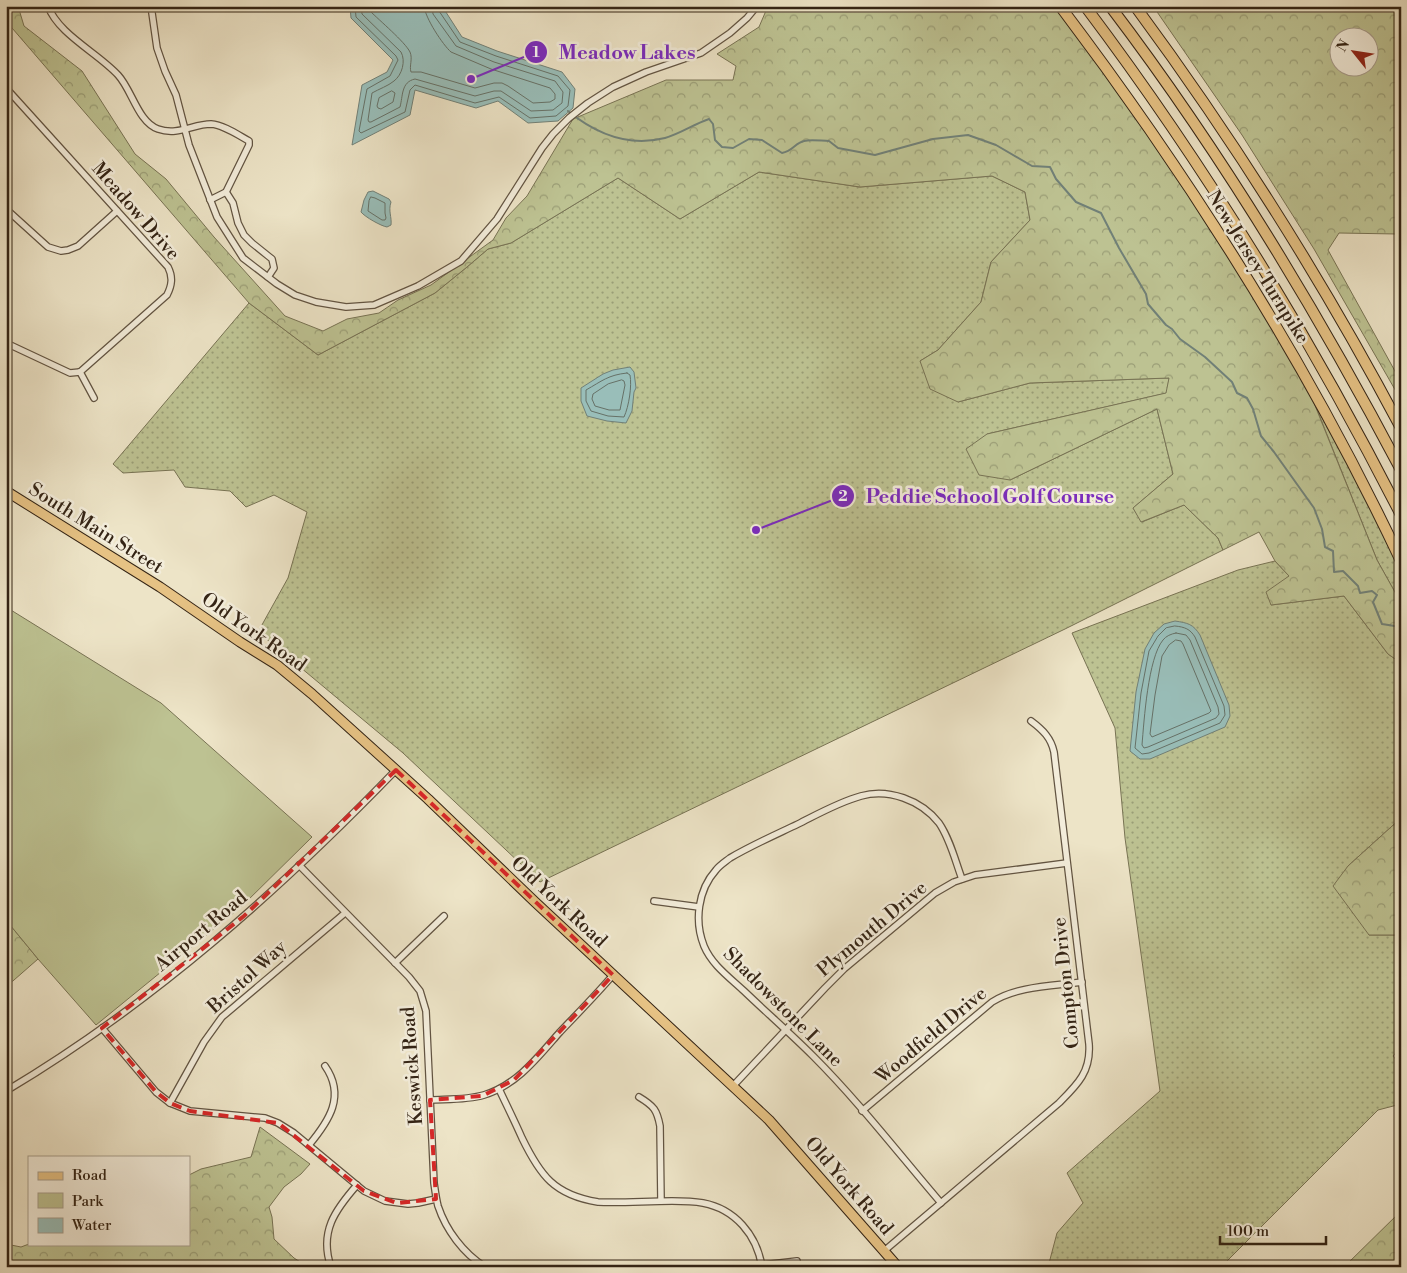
<svg xmlns="http://www.w3.org/2000/svg" width="1407" height="1273" font-family="'Libre Bodoni',serif">
<style>
.grass{fill:url(#grass-dots);stroke:#787354}
.forest{fill:url(#forest-crowns);stroke:#787354;fill-rule:evenodd}
.green{fill:#bdc292;stroke:#787354}
.water{fill:#99beb9;stroke:#718077}
.lines{fill:none;stroke-linecap:round;stroke-linejoin:round}
.shore{stroke:#667167;stroke-width:1}
.stream{stroke:#718077;stroke-width:2}
.street-casing{stroke:#625442;stroke-width:8}
.primary-casing{stroke:#342415;stroke-width:11}
.highway-casing{stroke:#342415;stroke-width:12}
.street{stroke:#f3eddb;stroke-width:5.5}
.primary{stroke:#e6c284;stroke-width:9}
.highway{stroke:#e6c284;stroke-width:10}
.marked{fill:none;stroke:#d62828;stroke-width:4;stroke-dasharray:10 6;stroke-linejoin:round}
.labels{text-anchor:middle;dominant-baseline:central;stroke-width:5;stroke-linejoin:round;paint-order:stroke}
.street-label{font-size:19px;fill:#342415;stroke:#f3eddb}
.leader{fill:none;stroke:#7b2cbf;stroke-width:2}
.callout-dot{fill:#7b2cbf;stroke:#f3eddb;stroke-width:2}
.mark-label{font-size:15px;text-anchor:middle;font-weight:bold;fill:#fff}
.callout-label{font-size:20px;text-anchor:middle;font-weight:bold;fill:#7b2cbf;stroke:#f3eddb;stroke-width:5;stroke-linejoin:round;paint-order:stroke}
</style>
<defs>
<pattern id="grass-dots" width="8" height="8" patternUnits="userSpaceOnUse" patternTransform="scale(1.25)"><rect width="8" height="8" fill="#bdc292"/><path d="M2 2h.1M6 6h.1" fill="none" stroke="#9a9d76" stroke-width="1.8" stroke-linecap="round"/></pattern>
<pattern id="forest-crowns" width="20" height="18" patternUnits="userSpaceOnUse" patternTransform="scale(1.25)"><rect width="20" height="18" fill="#bdc292"/><path d="M2 6a3 3 0 1 1 6 0M12 15a3 3 0 1 1 6 0" fill="none" stroke="#9a9d76"/></pattern>
</defs>
<rect width="100%" height="100%" fill="#ede4c7"/>
<filter id="stains"><feTurbulence type="fractalNoise" baseFrequency=".004" numOctaves="4"/><feColorMatrix values="0 0 0 0 .2 0 0 0 0 .09 0 0 0 0 .02 0 0 0 .5 -.17"/></filter>
<radialGradient id="worn" r=".72"><stop offset=".6" stop-color="#630" stop-opacity="0"/><stop offset="1" stop-color="#630" stop-opacity=".3"/></radialGradient>
<g class="grass">
<polygon points="759,172 860,187 992,176 1025,192 1030,220 991,262 981,302 938,350 920,361 958,402 1030,383 1169,378 1167,393 987,434 1010,480 1157,409 1173,474 1133,508 1142,522 1184,505 1218,538 1223,550 1065,629 540,882 403,753 258,632 288,578 307,512 274,495 246,507 230,491 185,487 174,470 123,473 113,464 249,303 318,355 435,293 467,267 488,249 511,243 618,178 680,219"/>
<polygon points="1312,397 1401,549 1401,603 1377,560"/>
<polygon points="1275,561 1289,576 1271,605 1344,596 1388,654 1401,663 1401,818 1348,866 1369,935 1401,935 1401,1047 1393,1056 1401,1066 1401,1104 1378,1110 1221,1267 1048,1267 1057,1233 1083,1203 1067,1173 1160,1091 1125,838 1115,728 1072,633 1238,570"/>
</g>
<g class="forest">
<polygon points="6,6 18,6 24,26 82,71 135,154 166,179 214,237 285,316 323,331 347,319 379,313 398,300 431,285 493,240 506,218 527,196 573,119 666,80 733,80 736,66 717,54 759,27 768,6 1065,6 1137,103 1241,260 1308,372 1312,398 1377,560 1401,603 1401,663 1388,654 1344,596 1271,605 1266,592 1289,576 1275,561 1259,532 1223,550 1218,538 1184,505 1141,522 1133,508 1173,474 1157,409 1010,480 979,475 966,449 987,434 1166,393 1169,378 1030,383 958,402 930,389 920,361 938,350 981,302 991,262 1030,220 1025,192 992,176 860,187 759,172 680,219 618,178 511,243 488,249 467,267 435,293 318,355 249,303 6,21"/>
<path d="M1153,6H1401V236L1397,234L1339,233L1328,250L1401,382V400L1314,249L1242,135ZM1340,38H1370V68H1340Z"/>
<polygon points="1401,818 1401,935 1369,935 1333,886 1348,866"/>
<polygon points="6,920 38,959 6,987"/>
<polygon points="260,1127 310,1164 301,1174 284,1187 269,1207 272,1217 274,1239 294,1258 308,1267 6,1267 6,1244 21,1247 29,1244 189,1244 189,1175 201,1169 251,1157"/>
<polygon points="1401,1211 1401,1267 1344,1267"/>
</g>
<polygon class="green" points="6,607 161,703 312,837 242,906 96,1025 38,959 6,920"/>
<g class="water">
<polygon points="350,6 442,6 462,37 497,51 562,72 575,89 573,108 558,121 528,123 498,101 476,108 415,90 410,115 352,145 362,85 387,72 393,60 351,18"/>
<path d="M373,191L389,199L391,202C388,211 392,217 391,225L387,227C381,226 365,217 361,212L364,200L368,192Z"/>
<polygon points="630,367 634,372 636,388 634,392 632,411 626,423 607,421 587,416 581,401 581,388 603,374 613,370"/>
<path d="M1175,621C1188,623 1193,624 1200,635L1229,705L1230,716L1225,727L1150,759H1140L1130,751L1136,692L1145,649L1154,633L1164,624Z"/>
</g>
<g class="lines">
<g class="shore">
<polyline points="355,6 356,17 396,56 398,60 390,76 367,89 359,131 361,133 405,112 410,90 415,85 475,103 499,97 530,118 556,116 568,106 570,90 558,76 496,56 460,42 439,11 438,6"/>
<path d="M361,6L362,14L401,52C406,61 402,75 394,81C388,86 379,89 372,93L368,120L369,122H371L400,107C403,96 401,82 415,79L475,96L494,91H501L531,111L553,110L562,103L563,92L555,81L494,62L456,46L433,14L432,6"/>
<path d="M369,6L370,11C379,20 405,42 410,52C413,59 409,66 411,72H421L475,88L494,83H502L508,86L533,103L550,102L555,99V94L550,88L491,69L451,52C443,45 425,18 424,6"/>
<polygon points="392,91 395,93 393,102 381,109 378,108 377,106 379,98"/>
<polygon points="371,197 375,198 385,203 385,213 386,218 385,220 382,220 368,211 369,201"/>
<path d="M627,373L630,375C632,386 629,406 624,417L608,416L591,411L586,401V390C602,381 608,375 627,373Z"/>
<polygon points="622,380 624,381 625,385 620,410 609,410 595,406 592,399 593,394 608,384"/>
<path d="M1175,626C1185,627 1190,629 1195,637L1224,706L1225,715L1220,723L1149,753L1142,754L1135,748L1141,693L1149,651L1158,636L1166,628Z"/>
<path d="M1176,633L1186,635L1190,640L1218,707L1219,714L1216,718L1148,747L1144,748L1142,745C1144,721 1148,658 1163,640C1166,636 1171,634 1176,633Z"/>
<polygon points="1176,640 1181,641 1183,644 1211,711 1209,713 1152,737 1150,734 1155,695 1162,656 1169,645"/>
</g>
<path class="stream" d="M568,111C596,134 629,147 665,138C680,134 694,124 709,119L713,124L715,140L722,147L733,148L749,139L762,140L782,153C793,151 795,143 804,141C811,139 822,141 829,141L838,148L875,155L933,139L968,135L996,145L1032,166L1050,167L1056,179L1076,202L1101,213L1119,248L1146,294L1148,304L1166,325L1172,329L1180,339L1205,357L1232,382L1237,393L1247,398L1253,409L1261,436L1274,452L1314,508L1322,529L1325,547L1333,551L1334,572L1343,571L1358,586L1360,593L1372,591L1377,595L1373,602L1382,624L1401,627"/>
<defs>
<g id="street">
<path d="M48,6C58,34 98,53 118,75C132,90 138,122 158,129C178,136 193,124 211,124C224,125 238,135 249,141V145L226,192L210,200"/>
<polyline points="151,6 157,48 165,71 176,95 189,145 217,217 243,258 277,284 295,295 316,302 346,307 374,305 418,286 461,261 497,219 542,148 553,134 569,118 588,103 613,87 646,72 701,53 730,33 747,18 757,6"/>
<path d="M6,88L168,267C173,277 172,285 167,295L80,372"/>
<polyline points="226,192 233,203 238,223 244,235 252,243 272,259 274,268 268,277"/>
<polyline points="6,209 48,247 61,251 68,250 78,246 117,211"/>
<polyline points="6,343 70,373 80,372"/>
<polyline points="80,372 94,398"/>
<path d="M299,865L409,977L420,991L426,1011L434,1183C435,1190 436,1198 438,1206C446,1230 463,1253 485,1267"/>
<polyline points="654,901 699,907"/>
<polyline points="395,963 444,916"/>
<polyline points="102,1028 156,1092 170,1103 190,1111 265,1118 278,1123 294,1133 364,1191 385,1201 408,1204 418,1203 436,1199"/>
<polyline points="733,1086 825,988 844,969 935,893 954,882 975,875 1067,863"/>
<path d="M499,1089C507,1106 515,1122 522,1138C540,1175 554,1195 598,1202C622,1203 647,1201 672,1201C682,1201 692,1201 703,1203C735,1209 757,1235 762,1267"/>
<path d="M6,1091C152,1004 279,891 396,770"/>
<path d="M639,1097C654,1106 657,1110 660,1126L661,1201"/>
<path d="M430,1100C448,1099 467,1100 484,1095C517,1085 538,1057 560,1032C578,1013 596,995 613,975"/>
<polyline points="170,1103 204,1042 222,1017 345,913"/>
<path d="M862,1111L992,1002C1017,986 1053,986 1082,982"/>
<path d="M309,1145C329,1121 346,1096 325,1066"/>
<path d="M941,1203C899,1154 859,1102 813,1056C791,1034 767,1013 744,991C729,977 712,965 704,946C694,921 698,890 716,870C720,865 725,862 730,858C752,845 775,835 798,824C818,814 839,802 861,796C888,788 921,800 939,823C950,839 955,860 962,879"/>
<path d="M884,1251L1059,1103C1077,1085 1091,1072 1089,1044L1054,752C1051,738 1043,730 1031,721"/>
<polyline points="762,1265 797,1261"/>
<path d="M331,1267C319,1232 335,1210 357,1185"/>
</g>
<polyline id="primary" points="6,491 160,587 240,642 277,665 312,694 428,799 535,902 769,1120 898,1267"/>
<g id="highway">
<path d="M1060,6C1191,179 1308,364 1401,561"/>
<path d="M1085,6C1207,168 1309,335 1401,515"/>
<path d="M1110,6C1221,152 1316,309 1401,470"/>
<path d="M1135,6C1234,140 1323,281 1401,428"/>
</g>
</defs>
<use href="#street" class="street-casing"/>
<use href="#primary" class="primary-casing"/>
<use href="#highway" class="highway-casing"/>
<use href="#street" class="street"/>
<use href="#primary" class="primary"/>
<use href="#highway" class="highway"/>
</g>
<path class="marked" d="M396,770L613,975L514,1080L482,1096L430,1100L436,1199L397,1203L364,1191L278,1123L190,1111L170,1103L156,1092L102,1028L244,916Z"/>
<g class="labels">
<g class="street-label">
<text transform="translate(136 211) rotate(49)">Meadow Drive</text>
<text transform="translate(1258 267) rotate(58)">New Jersey Turnpike</text>
<text transform="translate(96 528) rotate(32)">South Main Street</text>
<text transform="translate(254 632) rotate(35)">Old York Road</text>
<text transform="translate(559 902) rotate(43)">Old York Road</text>
<text transform="translate(872 929) rotate(-40)">Plymouth Drive</text>
<text transform="translate(201 931) rotate(-40)">Airport Road</text>
<text transform="translate(247 977) rotate(-42)">Bristol Way</text>
<text transform="translate(1066 983) rotate(-96)">Compton Drive</text>
<text transform="translate(783 1007) rotate(45)">Shadowstone Lane</text>
<text transform="translate(931 1035) rotate(-40)">Woodfield Drive</text>
<text transform="translate(412 1066) rotate(-94)">Keswick Road</text>
<text transform="translate(849 1186) rotate(49)">Old York Road</text>
</g>
</g>
<path class="leader" d="M471 79L536 52M756 530L843 496"/>
<g class="callout-dot">
<circle cx="471" cy="79" r="5"/>
<circle cx="756" cy="530" r="5"/>
<circle cx="536" cy="52" r="12"/>
<circle cx="843" cy="496" r="12"/>
</g>
<g class="mark-label">
<text x="536" y="57">1</text>
<text x="843" y="501">2</text>
</g>
<g class="callout-label">
<text x="627" y="59">Meadow Lakes</text>
<text x="990" y="503">Peddie School Golf Course</text>
</g>
<rect width="1407" height="1273" fill="none" stroke="#ede4c7" stroke-width="25"/>
<rect x="8" y="8" width="1392" height="1258" fill="none" stroke="#342415" stroke-width="2.5"/>
<rect x="12" y="12" width="1382" height="1248" fill="none" stroke="#342415"/>
<rect x="28" y="1156" width="162" height="90" fill="#f3eddb" stroke="#a79d8c"/>
<rect x="38" y="1172" width="25" height="8" fill="#e6c284" stroke="#a79d8c"/>
<text x="72" y="1180" font-size="15" fill="#342415">Road</text>
<rect x="38" y="1193" width="25" height="15" fill="#bdc292" stroke="#a79d8c"/>
<text x="72" y="1206" font-size="15" fill="#342415">Park</text>
<rect x="38" y="1218" width="25" height="15" fill="#99beb9" stroke="#a79d8c"/>
<text x="72" y="1230" font-size="15" fill="#342415">Water</text>
<g transform="translate(1354 52) rotate(300)"><circle r="24" fill="#f3eddb" stroke="#a79d8c"/>
<path d="M0-4L9 19L0 12L-9 19Z" fill="#8f2418"/>
<text y="-8" font-size="14" font-weight="bold" text-anchor="middle" fill="#342415">N</text>
</g>
<path d="M1220 1236v8h106v-8" fill="none" stroke="#342415" stroke-width="2.5"/>
<text x="1227" y="1236" font-size="15" fill="#342415" stroke="#f3eddb" stroke-width="4" paint-order="stroke">100 m</text>
<rect width="100%" height="100%" filter="url(#stains)"/>
<rect width="100%" height="100%" fill="url(#worn)"/>
</svg>
